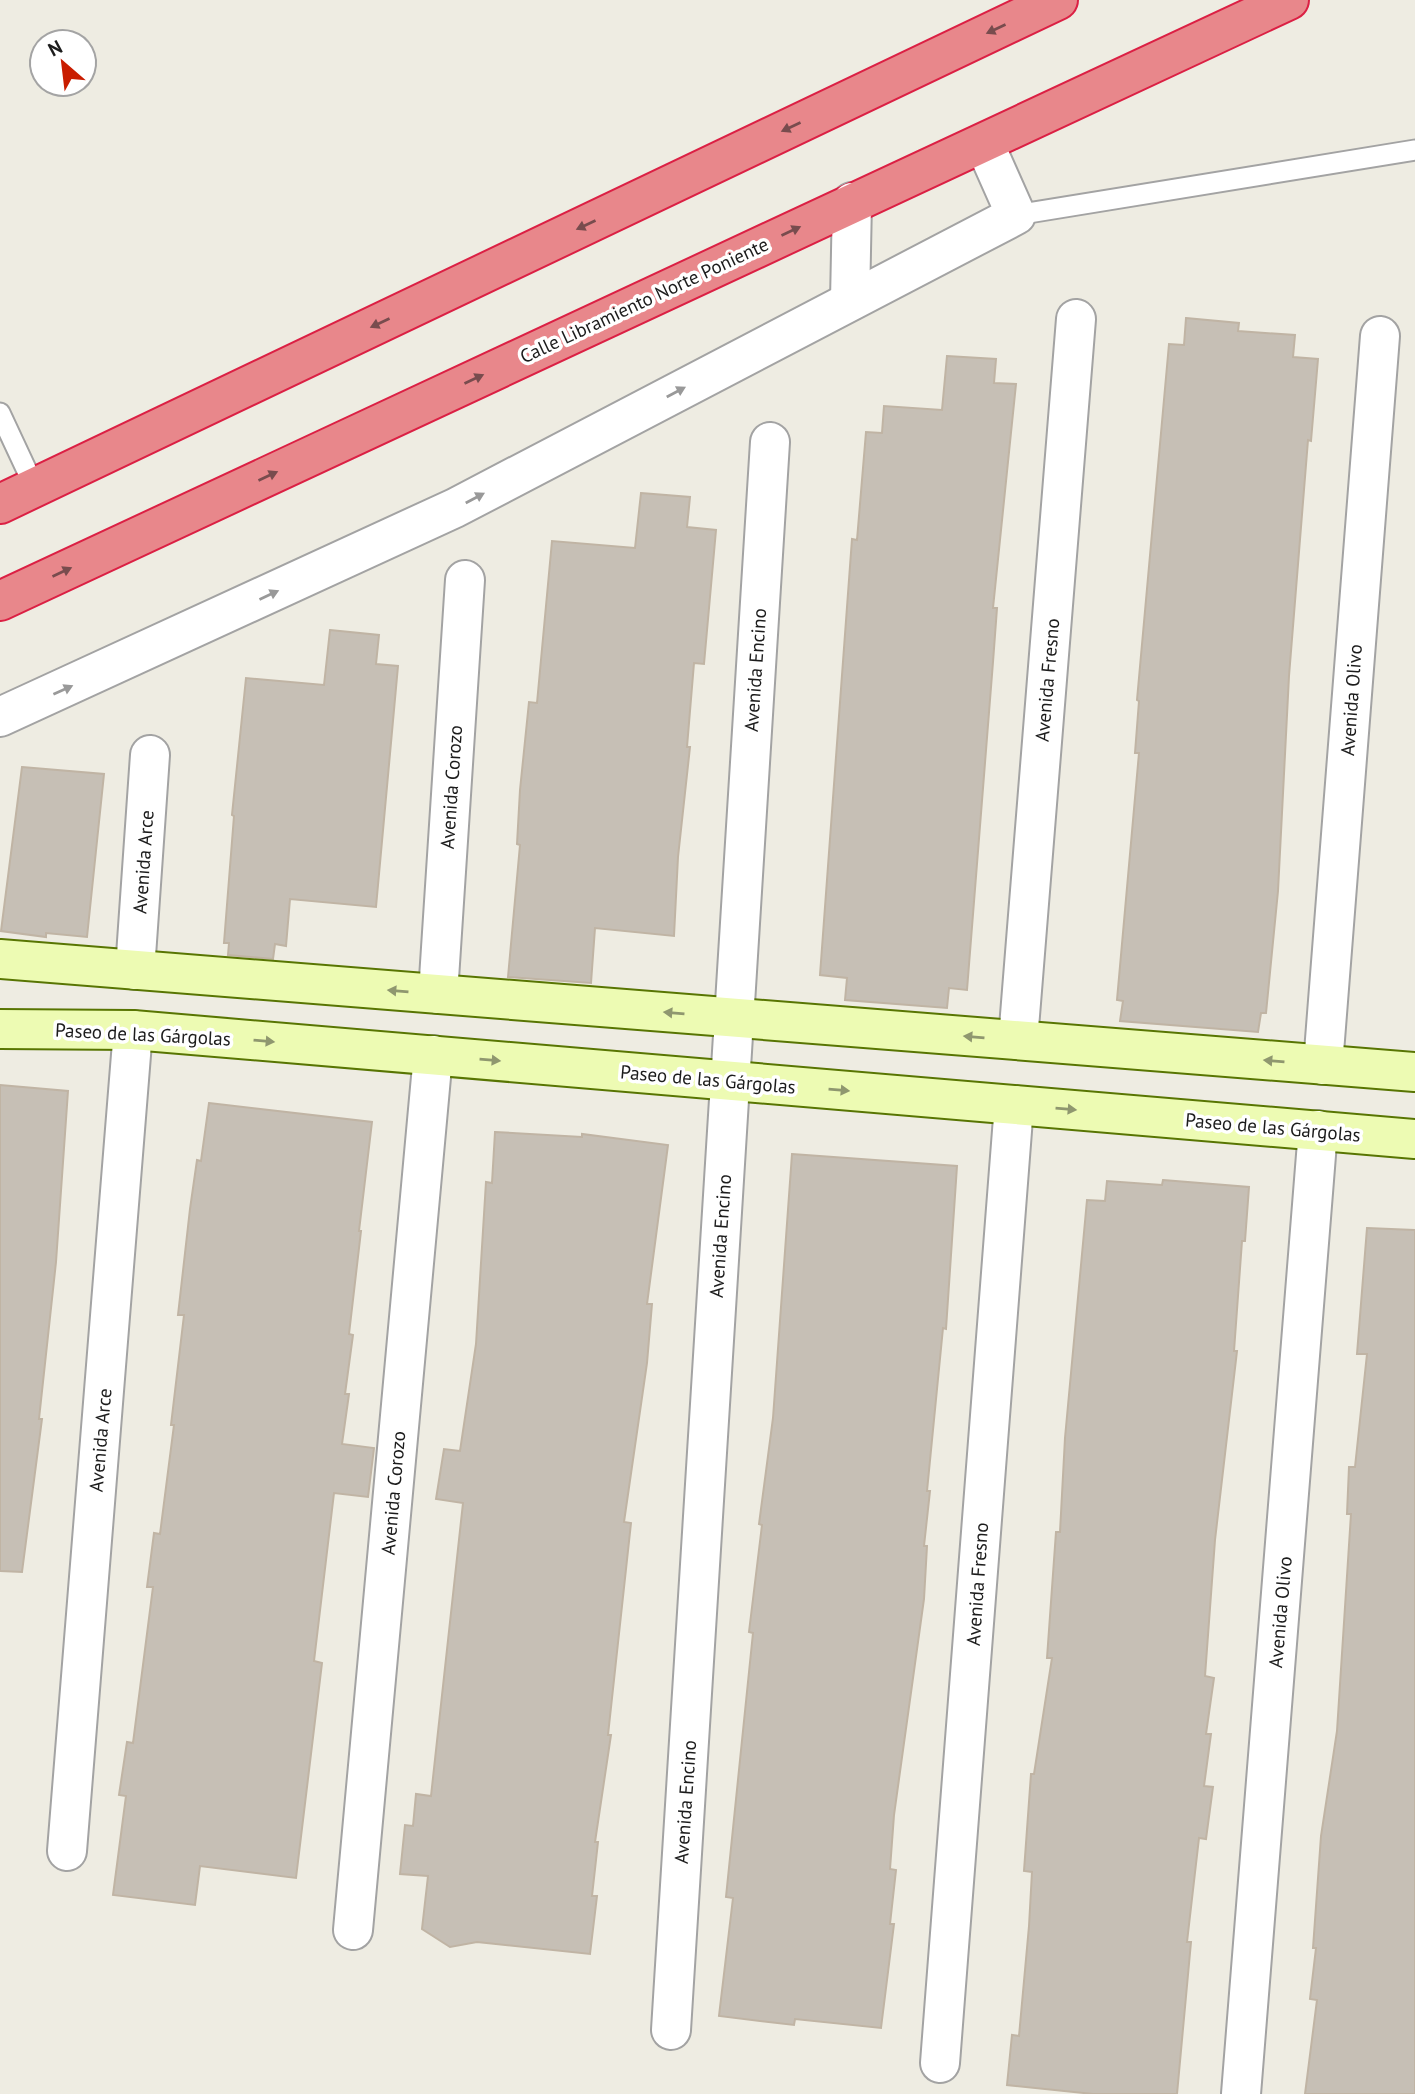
<svg xmlns="http://www.w3.org/2000/svg" width="1415" height="2094" font-family="'PT Sans',sans-serif">
<style>
.building{fill:#c6bfb5;stroke:#c0b4a4;stroke-width:2}
.lines{fill:none;stroke-linecap:round;stroke-linejoin:round}
.lane-casing{stroke:#a3a3a3;stroke-width:23}
.street-casing{stroke:#a3a3a3;stroke-width:42}
.secondary-casing{stroke:#587502;stroke-width:42}
.highway-casing{stroke:#db2044;stroke-width:42}
.lane{stroke:#fff;stroke-width:19}
.street{stroke:#fff;stroke-width:38}
.secondary{stroke:#edfbb3;stroke-width:38}
.highway{stroke:#e8878b;stroke-width:38}
.oneway{fill:#784c4e}
.oneway2{fill:#999}
.oneway3{fill:#8f976f}
.labels{text-anchor:middle;dominant-baseline:central;stroke-width:7;stroke-linejoin:round;paint-order:stroke}
.street-label{font-size:19px;fill:#1c1c1c;stroke:#fff}
</style>
<rect width="100%" height="100%" fill="#eeece2"/>
<g class="building">
<polygon points="1186,318 1239,323 1238,331 1295,335 1293,357 1318,359 1311,441 1308,440 1289,676 1278,891 1266,1013 1261,1013 1258,1032 1120,1021 1123,1001 1117,1000 1139,753 1135,753 1139,701 1137,700 1169,344 1184,345"/>
<polygon points="947,356 996,359 994,383 1016,384 993,608 997,608 993,662 967,990 949,988 947,1008 845,1000 847,978 820,975 852,539 857,540 866,432 882,433 884,406 942,410"/>
<polygon points="641,493 690,497 687,527 716,530 704,664 694,663 687,747 690,747 678,857 674,936 595,928 591,983 508,977 520,845 517,844 520,790 529,702 537,703 552,541 635,548"/>
<polygon points="330,630 379,635 376,664 398,666 376,907 290,899 286,946 275,944 273,959 228,955 229,943 224,943 234,816 232,815 246,678 324,685"/>
<polygon points="22,767 104,774 87,937 46,933 46,937 1,931"/>
<polygon points="0,1085 68,1091 56,1262 39,1419 42,1419 22,1572 0,1571"/>
<polygon points="209,1103 372,1122 359,1231 361,1231 349,1334 353,1335 345,1394 349,1394 342,1444 374,1448 368,1497 334,1493 314,1661 322,1663 296,1878 200,1866 195,1905 113,1895 126,1796 119,1795 127,1742 133,1743 153,1587 147,1587 154,1533 160,1534 174,1425 171,1425 184,1315 178,1315 190,1209 197,1160 201,1161"/>
<polygon points="495,1132 582,1137 582,1134 668,1145 647,1304 652,1304 647,1363 624,1522 631,1523 608,1735 611,1735 595,1842 598,1842 592,1896 597,1896 590,1954 477,1942 450,1947 422,1929 428,1876 400,1874 405,1825 413,1826 416,1794 431,1796 463,1503 436,1499 444,1449 460,1451 476,1344 486,1182 492,1183"/>
<polygon points="792,1154 957,1166 946,1329 943,1328 927,1491 930,1491 924,1546 927,1546 924,1599 894,1815 890,1869 896,1870 890,1924 894,1924 881,2028 795,2019 794,2025 719,2016 733,1898 726,1897 753,1633 749,1632 762,1525 759,1524 773,1418"/>
<polygon points="1163,1180 1249,1187 1245,1241 1242,1241 1234,1351 1237,1351 1215,1540 1205,1676 1214,1678 1206,1734 1211,1734 1204,1786 1213,1787 1206,1839 1199,1838 1187,1942 1191,1942 1177,2094 1093,2094 1007,2085 1012,2035 1019,2036 1029,1926 1032,1872 1024,1871 1031,1774 1034,1774 1052,1658 1047,1658 1056,1532 1060,1532 1065,1438 1087,1200 1105,1201 1107,1181 1162,1185"/>
<polygon points="1367,1228 1415,1230 1415,2094 1305,2094 1317,2000 1310,1999 1316,1948 1313,1948 1321,1836 1337,1731 1351,1514 1347,1514 1349,1467 1355,1467 1367,1354 1357,1354"/>
</g>
<g class="lines">
<defs>
<g id="lane">
<polyline points="1016,215 1415,150"/>
<polyline points="0,413 35,488"/>
</g>
<g id="street">
<polyline points="850,301 852,202"/>
<polyline points="0,717 455,508 1016,215 984,143"/>
<polyline points="135,970 150,755"/>
<polyline points="438,994 465,580"/>
<polyline points="1018,1040 1076,319"/>
<polyline points="1323,1065 1380,336"/>
<polyline points="67,1851 133,1030"/>
<polyline points="353,1930 433,1055"/>
<polyline points="671,2030 770,442"/>
<polyline points="940,2063 1014,1105"/>
<polyline points="1241,2094 1318,1130"/>
</g>
<g id="secondary">
<polyline points="0,959 1415,1072"/>
<polyline points="0,1029 133,1030 1415,1139"/>
</g>
<g id="highway">
<polyline points="0,504 1058,0"/>
<polyline points="0,601 1289,0"/>
</g>
</defs>
<use href="#lane" class="lane-casing"/>
<use href="#street" class="street-casing"/>
<use href="#secondary" class="secondary-casing"/>
<use href="#highway" class="highway-casing"/>
<use href="#lane" class="lane"/>
<use href="#street" class="street"/>
<use href="#secondary" class="secondary"/>
<use href="#highway" class="highway"/>
</g>
<defs><path id="oneway-solid" d="M-6-.8H1V-3.2L6.5 0L1 3.2V.8H-6Z" transform="scale(1.75)"/></defs>
<g class="oneway">
<use href="#oneway-solid" transform="translate(996 29) rotate(155)"/>
<use href="#oneway-solid" transform="translate(791 127) rotate(155)"/>
<use href="#oneway-solid" transform="translate(586 225) rotate(155)"/>
<use href="#oneway-solid" transform="translate(791 231) rotate(-25)"/>
<use href="#oneway-solid" transform="translate(380 323) rotate(155)"/>
<use href="#oneway-solid" transform="translate(474 379) rotate(-25)"/>
<use href="#oneway-solid" transform="translate(268 476) rotate(-25)"/>
<use href="#oneway-solid" transform="translate(62 572) rotate(-25)"/>
</g>
<g class="oneway2">
<use href="#oneway-solid" transform="translate(676 392) rotate(-28)"/>
<use href="#oneway-solid" transform="translate(475 498) rotate(-28)"/>
<use href="#oneway-solid" transform="translate(269 595) rotate(-25)"/>
<use href="#oneway-solid" transform="translate(63 690) rotate(-24)"/>
</g>
<g class="oneway3">
<use href="#oneway-solid" transform="translate(398 991) rotate(-175)"/>
<use href="#oneway-solid" transform="translate(674 1013) rotate(-175)"/>
<use href="#oneway-solid" transform="translate(974 1037) rotate(-175)"/>
<use href="#oneway-solid" transform="translate(264 1041) rotate(5)"/>
<use href="#oneway-solid" transform="translate(490 1060) rotate(5)"/>
<use href="#oneway-solid" transform="translate(1274 1061) rotate(-175)"/>
<use href="#oneway-solid" transform="translate(839 1090) rotate(5)"/>
<use href="#oneway-solid" transform="translate(1066 1109) rotate(5)"/>
</g>
<g class="labels">
<g class="street-label">
<text transform="translate(644 300) rotate(-25)">Calle Libramiento Norte Poniente</text>
<text transform="translate(755 670) rotate(-86)">Avenida Encino</text>
<text transform="translate(1047 680) rotate(-85)">Avenida Fresno</text>
<text transform="translate(1351 700) rotate(-86)">Avenida Olivo</text>
<text transform="translate(451 787) rotate(-86)">Avenida Corozo</text>
<text transform="translate(143 862) rotate(-86)">Avenida Arce</text>
<text transform="translate(143 1034) rotate(3)">Paseo de las Gárgolas</text>
<text transform="translate(708 1079) rotate(5)">Paseo de las Gárgolas</text>
<text transform="translate(1273 1127) rotate(5)">Paseo de las Gárgolas</text>
<text transform="translate(720 1236) rotate(-86)">Avenida Encino</text>
<text transform="translate(100 1440) rotate(-85)">Avenida Arce</text>
<text transform="translate(393 1493) rotate(-85)">Avenida Corozo</text>
<text transform="translate(977 1584) rotate(-86)">Avenida Fresno</text>
<text transform="translate(1280 1612) rotate(-85)">Avenida Olivo</text>
<text transform="translate(685 1802) rotate(-86)">Avenida Encino</text>
</g>
</g>
<g transform="translate(63 63) rotate(332)"><circle r="33" fill="#ffffff" stroke="#a4a4a4" stroke-width="2"/>
<path d="M0-5L12 26L0 18L-12 26Z" fill="#c91d00"/>
<text y="-10" font-size="19" font-weight="bold" text-anchor="middle" fill="#1c1c1c">N</text>
</g>
</svg>
